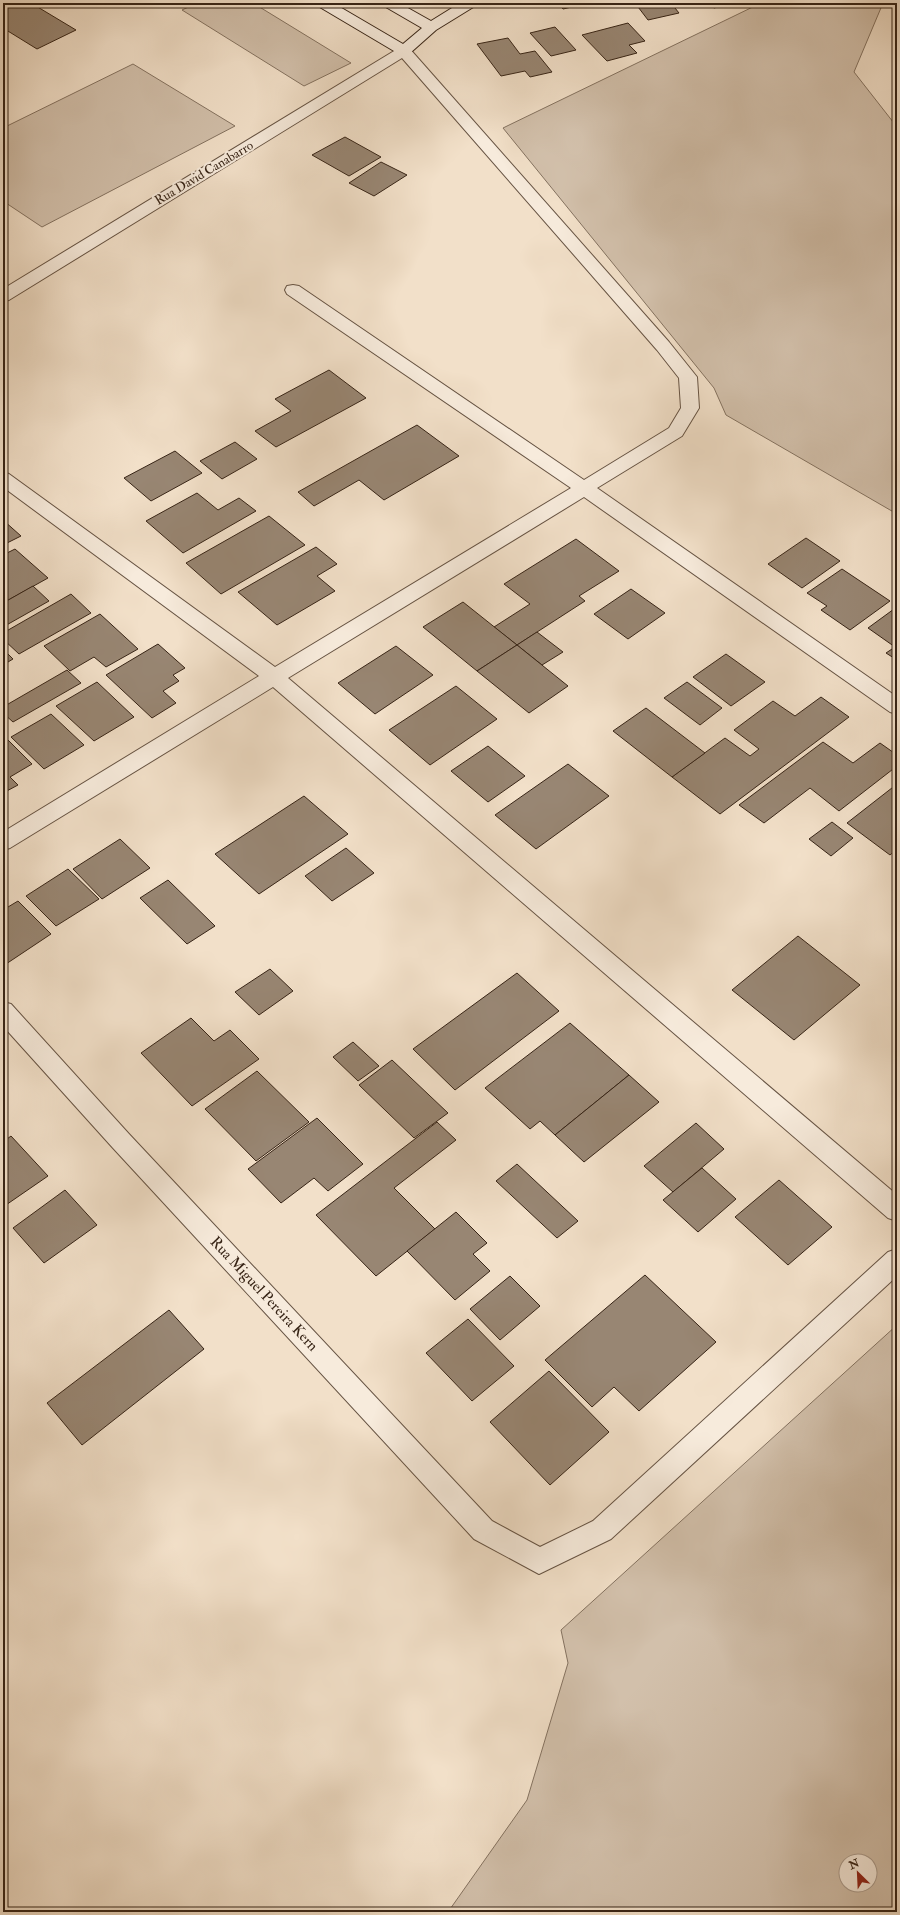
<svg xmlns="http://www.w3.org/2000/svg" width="900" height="1915" font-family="'IM FELL Double Pica',serif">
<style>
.green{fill:#d2c0ab;stroke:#847260;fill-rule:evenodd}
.building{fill:#988673;stroke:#372416}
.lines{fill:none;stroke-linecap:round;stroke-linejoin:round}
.street-casing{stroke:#665343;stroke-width:2}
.secondary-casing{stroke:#372416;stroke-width:2}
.street{fill:#f7ebdc;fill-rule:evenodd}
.secondary{fill:#f7ebdc;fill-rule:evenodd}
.labels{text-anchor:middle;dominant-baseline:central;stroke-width:4;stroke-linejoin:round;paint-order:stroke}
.far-street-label{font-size:13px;fill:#372416;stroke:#f7ebdc}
.street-label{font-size:15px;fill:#372416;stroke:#f7ebdc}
</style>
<rect width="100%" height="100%" fill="#f2e0c9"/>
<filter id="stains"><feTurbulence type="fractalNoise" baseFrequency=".005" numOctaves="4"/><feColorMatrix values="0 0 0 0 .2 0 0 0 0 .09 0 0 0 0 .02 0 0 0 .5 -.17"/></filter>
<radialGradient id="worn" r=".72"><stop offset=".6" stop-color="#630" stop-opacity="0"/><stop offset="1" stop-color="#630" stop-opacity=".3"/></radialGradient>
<g class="green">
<polygon points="197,3 253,3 351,63 304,86 182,10"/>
<polygon points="761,3 883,3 854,72 897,127 897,514 726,415 714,388 503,128"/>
<polygon points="133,64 235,126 42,227 3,201 3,128"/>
<path d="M897,1325V1912H448L527,1800L568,1663L561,1630ZM846,1861H870V1885H846Z"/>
</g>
<g class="building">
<polygon points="3,3 31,3 76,30 37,49 3,28"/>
<polygon points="558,3 589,3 563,9"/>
<polygon points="635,3 671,3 679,13 648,20"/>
<polygon points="708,3 732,3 714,8"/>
<polygon points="628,23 645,41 629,45 637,53 607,61 582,35"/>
<polygon points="555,27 576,50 551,56 530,33"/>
<polygon points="508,38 520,54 535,51 552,72 530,77 525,71 501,76 477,44"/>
<polygon points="345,137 381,157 349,176 312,155"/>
<polygon points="381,162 407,175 374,196 349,183"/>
<polygon points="329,370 366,398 276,447 255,431 291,411 275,399"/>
<polygon points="417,425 459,456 384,500 359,480 314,506 298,492"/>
<polygon points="235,442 257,459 222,479 200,461"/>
<polygon points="175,451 202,473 151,501 124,478"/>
<polygon points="197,493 218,510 239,498 256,511 183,553 146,521"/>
<polygon points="269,516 305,545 221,594 186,563"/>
<polygon points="3,520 21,536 3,545"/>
<polygon points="806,538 840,561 802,588 768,564"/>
<polygon points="576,539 619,571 579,596 585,601 517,645 494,627 530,604 504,584"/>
<polygon points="316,547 337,564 317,576 335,591 277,625 238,592"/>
<polygon points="15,549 48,578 3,603 3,555"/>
<polygon points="842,569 890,601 850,630 821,610 827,606 807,593"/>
<polygon points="33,586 49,601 3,627 3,603"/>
<polygon points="631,589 665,613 628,639 594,614"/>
<polygon points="71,594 91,613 19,654 3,639 3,633"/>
<polygon points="463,602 517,645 477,671 423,627"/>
<polygon points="894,609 897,611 897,660 886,653 895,647 868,628"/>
<polygon points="100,614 138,649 106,667 94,657 70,671 44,646"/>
<polygon points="537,632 563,652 542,665 517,645"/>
<polygon points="158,644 185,668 173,675 179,681 163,691 176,703 152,718 106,675"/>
<polygon points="517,645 568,686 529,713 477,671"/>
<polygon points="396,646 433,675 375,714 338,683"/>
<polygon points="3,649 13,659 3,665"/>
<polygon points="726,654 765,682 731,706 693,677"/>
<polygon points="67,670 81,683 13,722 3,713 3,707"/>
<polygon points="97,682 134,717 94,741 56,706"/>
<polygon points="687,682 722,708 700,725 664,698"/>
<polygon points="456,686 497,719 430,765 389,730"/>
<polygon points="821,697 849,717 720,814 672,777 725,738 750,756 759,749 734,730 773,701 795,716"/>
<polygon points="646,708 705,753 672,777 613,731"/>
<polygon points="51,714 84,745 44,769 11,737"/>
<polygon points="6,738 32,764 10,777 18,785 3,793 3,740"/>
<polygon points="823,742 853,763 880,743 897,755 897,766 839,811 810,788 764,823 739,805"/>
<polygon points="488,746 525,776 488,802 451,771"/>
<polygon points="568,764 609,796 536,849 495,815"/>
<polygon points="897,784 897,849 890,855 847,823"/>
<polygon points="304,796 348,834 259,894 215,854"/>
<polygon points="832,822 853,838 831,856 809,839"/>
<polygon points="120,839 150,868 102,899 73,869"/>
<polygon points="346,848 374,873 332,901 305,876"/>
<polygon points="68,869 99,899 56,926 26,896"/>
<polygon points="168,880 215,926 187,944 140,898"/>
<polygon points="18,901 51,934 6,964 3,961 3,910"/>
<polygon points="798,936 860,985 794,1040 732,990"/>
<polygon points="270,969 293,991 259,1015 235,992"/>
<polygon points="517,973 559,1011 455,1090 413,1049"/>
<polygon points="191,1018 214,1041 230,1030 259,1059 192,1106 141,1053"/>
<polygon points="570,1023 629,1075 555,1135 540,1121 530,1129 485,1088"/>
<polygon points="353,1042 379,1066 358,1081 333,1057"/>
<polygon points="392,1060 448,1113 414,1138 359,1085"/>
<polygon points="257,1071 309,1122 256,1161 205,1109"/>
<polygon points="629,1075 659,1102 584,1162 555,1135"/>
<polygon points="317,1118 363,1164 328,1191 314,1178 281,1203 248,1169"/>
<polygon points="437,1122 456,1140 394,1188 435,1229 376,1276 316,1215"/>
<polygon points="696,1123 724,1149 673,1192 644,1166"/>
<polygon points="11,1136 48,1176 3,1207 3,1142"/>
<polygon points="517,1164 578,1221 557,1238 496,1181"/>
<polygon points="702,1168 736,1199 698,1232 663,1200"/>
<polygon points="779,1180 832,1227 788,1265 735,1217"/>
<polygon points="65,1190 97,1225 44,1263 13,1228"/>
<polygon points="456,1212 487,1243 473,1254 490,1271 455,1300 407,1251"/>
<polygon points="645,1275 716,1342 639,1411 614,1387 592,1407 545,1360"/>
<polygon points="510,1276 540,1306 500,1340 470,1309"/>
<polygon points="169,1310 204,1349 82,1445 47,1403"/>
<polygon points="468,1319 514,1366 472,1401 426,1353"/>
<polygon points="549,1371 609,1432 550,1485 490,1422"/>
</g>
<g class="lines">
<defs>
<g id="street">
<polygon points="404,47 409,48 669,342 697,377 699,408 682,436 597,488 897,697 897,714 890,712 584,497 288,678 897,1195 897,1221 888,1218 273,687 10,848 3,850 3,832 259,676 3,487 3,472 9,474 275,667 571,488 287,294 285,290 287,286 293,285 299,286 584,480 669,428 681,408 679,378 657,350 402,58 9,300 3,301 3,289 399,48"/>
<polygon points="3,1002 11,1004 129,1134 492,1521 540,1547 593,1521 888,1252 897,1249 897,1276 611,1539 539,1574 474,1539 113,1148 3,1026"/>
</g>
<polygon id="secondary" points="316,3 333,3 403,44 422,28 384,6 382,3 399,3 431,21 460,3 477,3 475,6 436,30 409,54 399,54 318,6"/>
</defs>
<use href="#street" class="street-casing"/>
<use href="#secondary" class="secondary-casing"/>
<use href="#street" class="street"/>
<use href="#secondary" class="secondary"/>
</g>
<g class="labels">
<g class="far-street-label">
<text transform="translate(204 173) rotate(-31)">Rua David Canabarro</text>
</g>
<g class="street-label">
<text transform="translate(264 1294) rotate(47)">Rua Miguel Pereira Kern</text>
</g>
</g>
<rect width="900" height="1915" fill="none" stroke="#f2e0c9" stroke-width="16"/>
<rect x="4" y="4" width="892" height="1907" fill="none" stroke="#372416" stroke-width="2"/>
<rect x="8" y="8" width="884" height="1899" fill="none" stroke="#372416"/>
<g transform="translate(858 1873) rotate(336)"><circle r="19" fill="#f7ebdc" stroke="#aa9b8d"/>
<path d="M0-3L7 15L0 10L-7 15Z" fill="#8f2418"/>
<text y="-6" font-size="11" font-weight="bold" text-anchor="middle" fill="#372416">N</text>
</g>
<rect width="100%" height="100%" filter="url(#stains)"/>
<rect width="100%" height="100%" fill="url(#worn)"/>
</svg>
